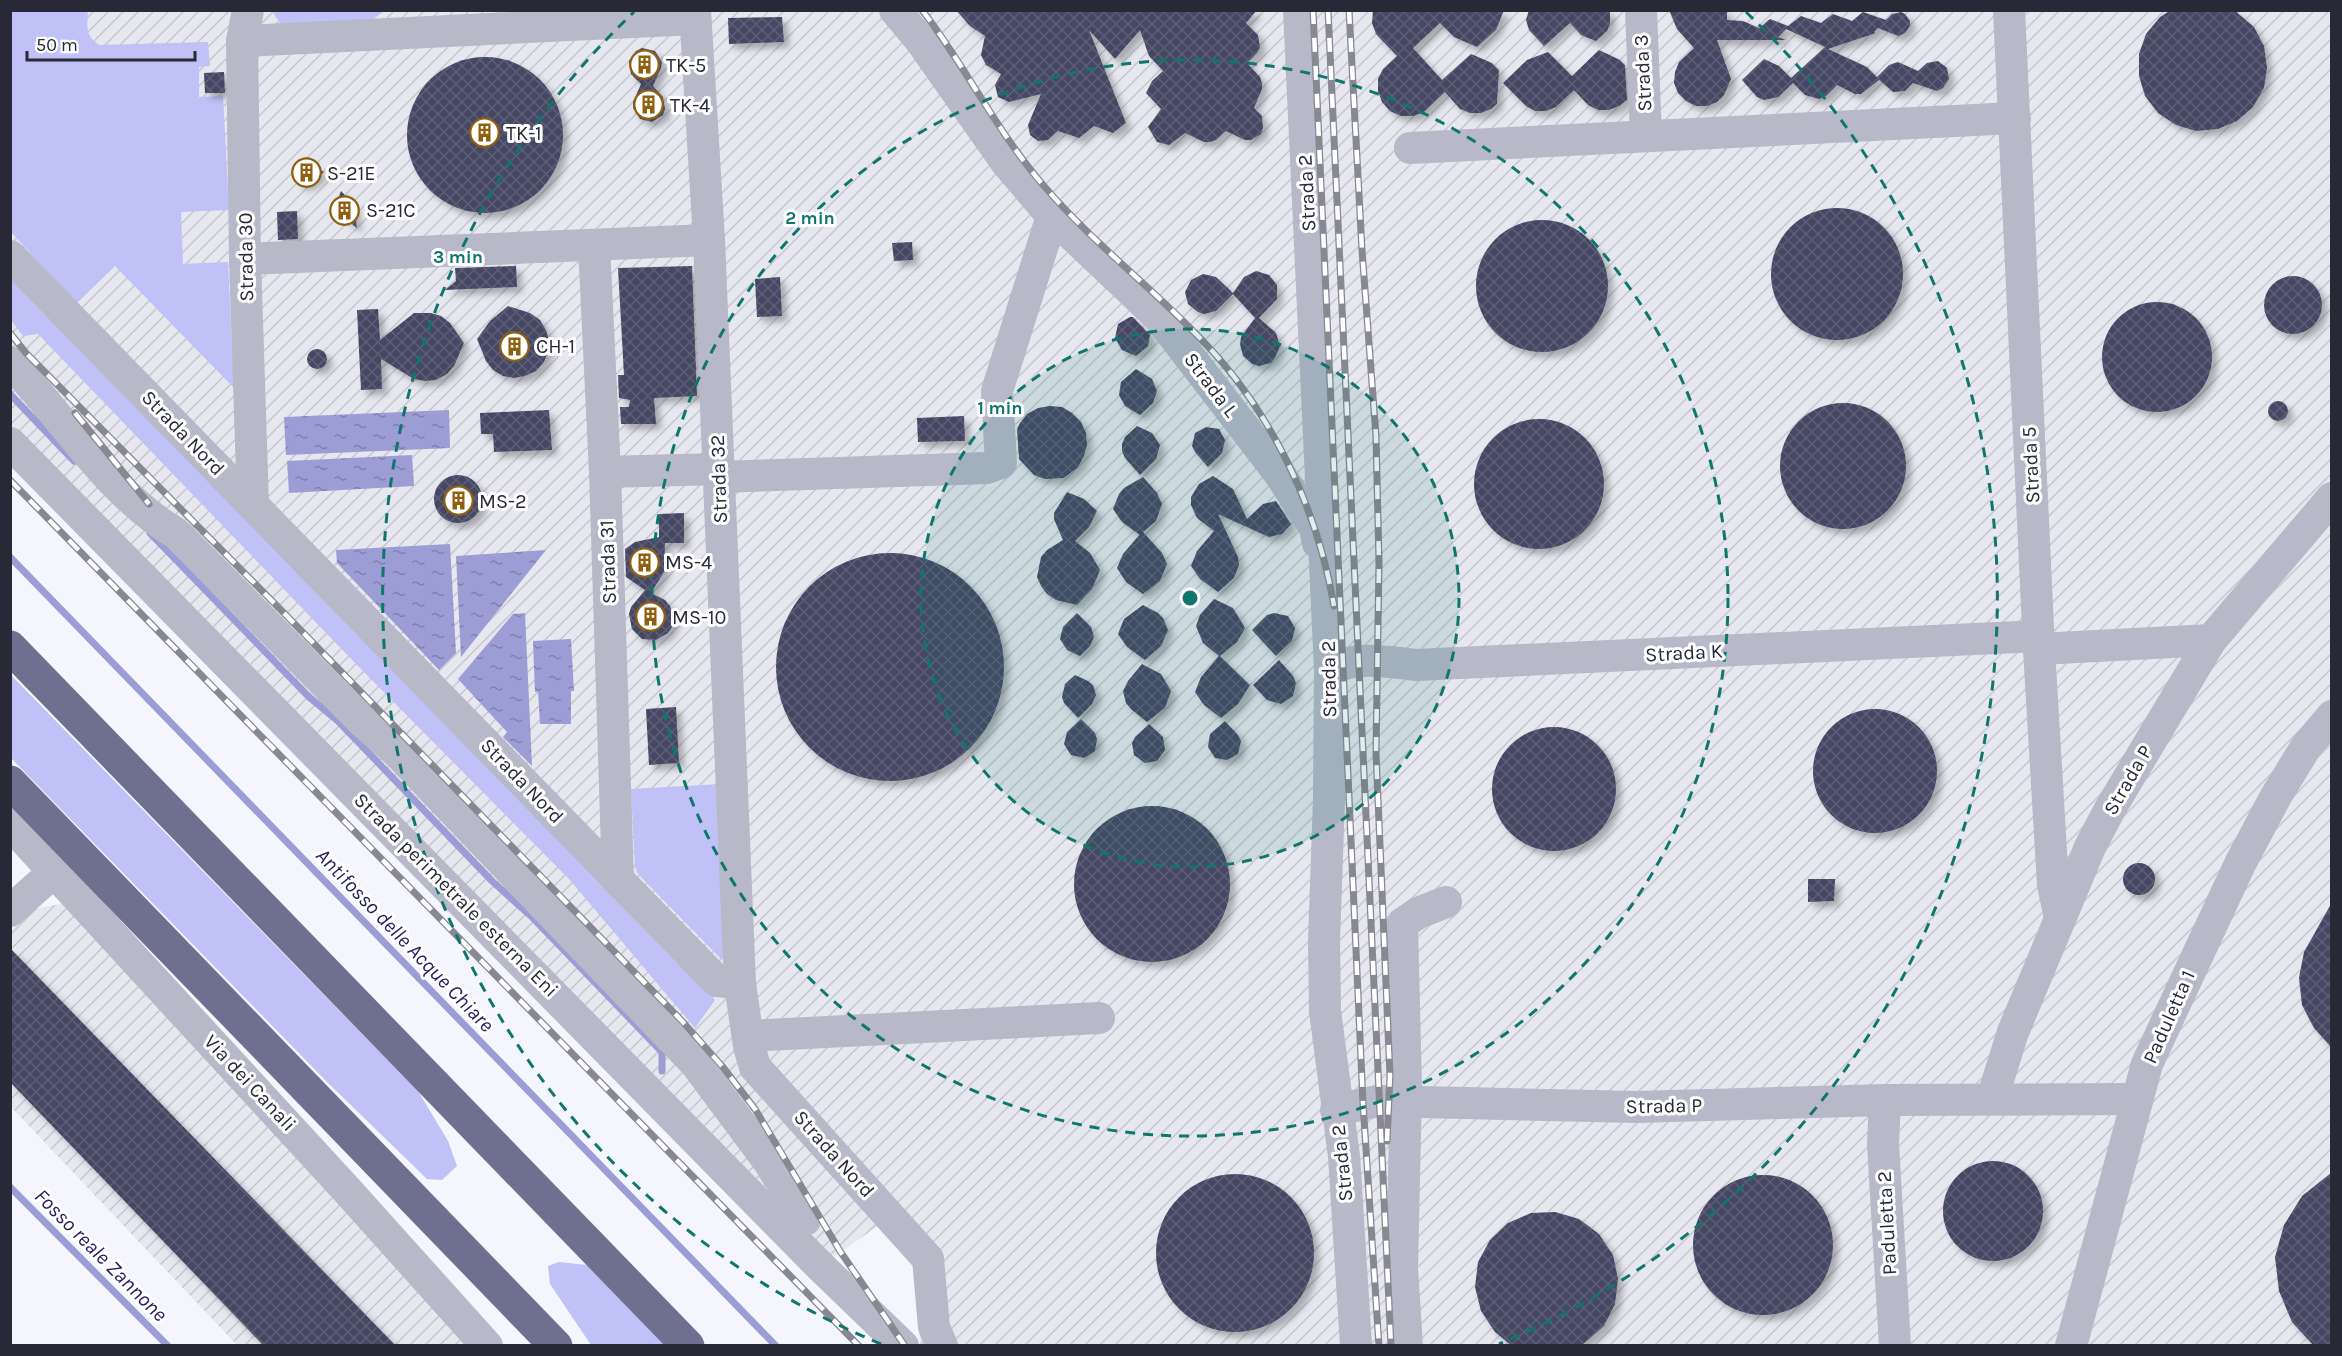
<svg xmlns="http://www.w3.org/2000/svg" width="2342" height="1356" font-family="Karla,sans-serif">
<style>
.industrial{fill:url(#industrial-furrows)}
.grass{fill:#bfc1f7}
.water{fill:url(#water-ripples)}
.lines{fill:none;stroke-linecap:round;stroke-linejoin:round}
.stream{stroke:#9c9dd5;stroke-width:7}
.building{fill:url(#building-cross-hatch);filter:url(#shadow)}
.minor{stroke:#b7b8c8;stroke-width:32}
.highway{stroke:#6f7090;stroke-width:33}
.rail-casing{stroke:#878892;stroke-width:7}
.rail{stroke:#fff;stroke-width:4.5;stroke-dasharray:14;stroke-linecap:butt}
.ring{fill:none;stroke:#0f766e;stroke-width:3;stroke-dasharray:10 8}
.labels{text-anchor:middle;dominant-baseline:central;stroke-width:6;stroke-linejoin:round;paint-order:stroke}
.poi-label{font-size:20px;fill:#282836;stroke:#fff;text-anchor:start}
.street-label{font-size:20px;fill:#282836;stroke:#fff}
.water-label{font-size:21px;font-style:italic;fill:#261d5e;stroke:#fff}
.centre{fill:#0f766e;stroke:#fff;stroke-width:3}
.ring-label{font-size:18px;text-anchor:middle;font-weight:bold;fill:#0f766e;stroke:#fff;stroke-width:6;stroke-linejoin:round;paint-order:stroke}
</style>
<defs>
<pattern id="industrial-furrows" width="10" height="10" patternUnits="userSpaceOnUse" patternTransform="scale(1.5)"><rect width="10" height="10" fill="#e6e7ef"/><path d="M-1 1l2-2M0 10L10 0M9 11l2-2" fill="none" stroke="#c5c6ce"/></pattern>
<pattern id="water-ripples" width="26" height="14" patternUnits="userSpaceOnUse" patternTransform="scale(1.5)"><rect width="26" height="14" fill="#9c9dd5"/><path d="M2 4q2-2 4 0t4 0M15 11q2-2 4 0t4 0" fill="none" stroke="#7f80ae"/></pattern>
<pattern id="building-cross-hatch" width="8" height="8" patternUnits="userSpaceOnUse" patternTransform="scale(1.5)"><rect width="8" height="8" fill="#454663"/><path d="M0 0l8 8M0 8l8-8" fill="none" stroke="#5d5e76"/></pattern>
<filter id="shadow"><feDropShadow dx="5.5" dy="5.5" stdDeviation="3" flood-color="#0004"/></filter>
</defs>
<rect width="100%" height="100%" fill="#f5f6fd"/>
<g class="industrial">
<polygon points="11,11 2331,11 2331,1345 920,1345 916,1258 882,1223 824,1264 11,428"/>
<polygon points="66,903 468,1345 237,1345 11,1107 11,930 33,909"/>
</g>
<g class="grass">
<path d="M11,11H88C87,26 85,36 99,45L208,42L210,66L199,67V97L223,96L229,210L181,212L183,264L228,262L234,388L115,266L76,304L11,232Z"/>
<polygon points="273,11 384,11 371,21 282,25 275,16"/>
<polygon points="10,269 715,1000 695,1028 569,879 357,665 38,334 23,336 11,320"/>
<polygon points="10,674 418,1091 448,1141 457,1166 442,1180 427,1179 327,1082 11,758"/>
<polygon points="721,784 724,959 721,959 638,874 635,867 631,789"/>
<polygon points="559,1262 587,1265 665,1345 591,1345 550,1284 548,1266"/>
</g>
<g class="water">
<polygon points="449,410 450,448 286,455 284,417"/>
<polygon points="412,455 414,486 289,493 287,461"/>
<polygon points="450,544 456,653 439,670 337,563 336,550"/>
<polygon points="546,550 461,657 456,556"/>
<polygon points="525,613 532,766 503,737 507,732 458,679 513,614"/>
<polygon points="571,639 574,691 571,691 571,724 540,724 538,692 535,692 533,641"/>
</g>
<g class="lines">
<g class="stream">
<polyline points="10,394 74,461"/>
<polyline points="150,533 309,697 338,721 492,881 533,918 662,1052 662,1071"/>
<polyline points="10,557 776,1346"/>
<polyline points="10,1187 168,1346"/>
</g>
</g>
<g class="building">
<polygon points="956,10 1257,10 1246,23 1258,35 1260,48 1257,53 1247,63 1260,77 1262,83 1262,89 1254,108 1262,116 1263,128 1261,134 1251,140 1245,140 1226,131 1216,140 1210,142 1204,142 1185,133 1169,145 1157,142 1148,127 1161,109 1146,93 1152,81 1163,71 1149,56 1140,30 1115,59 1089,30 1126,123 1113,133 1094,126 1079,138 1058,131 1048,140 1038,141 1030,135 1028,125 1041,94 1009,102 998,97 995,85 1001,74 986,65 981,55 985,36 970,26"/>
<polygon points="1373,10 1504,10 1496,30 1477,47 1454,37 1440,23 1413,48 1442,80 1471,54 1492,63 1499,70 1497,104 1491,109 1481,113 1470,113 1460,109 1445,92 1424,112 1413,116 1401,116 1390,111 1382,102 1378,91 1378,79 1383,69 1397,56 1376,34 1372,23"/>
<polygon points="1529,10 1610,10 1610,24 1607,31 1596,41 1581,35 1570,23 1544,46 1529,30 1526,20"/>
<polygon points="1669,10 1727,10 1727,20 1743,21 1759,28 1770,19 1788,26 1801,16 1821,23 1833,14 1852,21 1863,12 1886,20 1892,14 1901,12 1905,14 1910,21 1910,26 1905,33 1898,36 1878,28 1874,32 1876,33 1828,49 1867,67 1877,77 1889,65 1898,62 1918,71 1927,63 1938,61 1947,68 1949,79 1943,88 1937,91 1913,83 1905,91 1893,92 1879,80 1861,94 1855,94 1837,85 1826,96 1819,99 1805,95 1793,83 1778,97 1764,100 1757,97 1742,80 1764,59 1779,66 1791,78 1825,47 1786,29 1778,37 1786,40 1717,40 1731,79 1724,95 1717,102 1707,106 1696,106 1686,101 1678,93 1674,83 1675,72 1679,62 1694,48 1677,29"/>
<polygon points="2171,10 2234,10 2254,27 2264,46 2267,68 2264,88 2253,107 2237,121 2218,129 2196,131 2176,125 2158,113 2145,96 2139,76 2139,54 2146,34 2160,17"/>
<polygon points="782,17 784,42 729,44 728,18"/>
<polygon points="642,48 655,51 662,62 661,68 653,86 663,97 665,109 663,115 652,122 640,119 633,108 633,102 641,84 631,74 629,61 636,51"/>
<polygon points="1599,50 1620,60 1625,65 1627,100 1619,106 1609,110 1598,110 1588,105 1574,90 1556,107 1546,111 1535,111 1526,106 1503,83 1527,60 1548,52 1572,76"/>
<circle cx="485" cy="135" r="78"/>
<polygon points="224,72 225,93 205,93 204,73"/>
<polygon points="305,162 324,172 311,183 303,186 295,178 295,171 298,165"/>
<polygon points="341,191 354,205 357,228 334,210"/>
<circle cx="1837" cy="274" r="66"/>
<polygon points="297,211 298,239 278,240 277,212"/>
<circle cx="1542" cy="286" r="66"/>
<polygon points="912,242 913,260 894,261 892,243"/>
<polygon points="516,266 517,287 445,290 456,281 455,268"/>
<polygon points="692,266 697,396 654,398 656,424 621,424 620,407 629,407 630,400 619,398 618,375 624,375 618,268"/>
<polygon points="1256,271 1269,275 1277,285 1277,299 1259,318 1276,333 1280,346 1275,358 1271,363 1259,366 1252,364 1243,356 1240,344 1241,337 1255,318 1233,294 1216,311 1204,314 1198,312 1188,304 1185,292 1191,280 1203,274 1216,277 1233,293 1244,277"/>
<circle cx="2293" cy="305" r="29"/>
<polygon points="780,277 782,316 757,317 755,279"/>
<circle cx="2157" cy="357" r="55"/>
<polygon points="508,306 530,313 540,320 546,330 549,341 548,352 544,362 536,371 525,376 514,378 503,376 493,370 486,361 477,339 490,321"/>
<polygon points="378,309 380,340 414,313 431,313 441,316 450,323 464,343 454,366 447,374 436,380 425,381 414,379 381,359 382,389 361,390 357,310"/>
<polygon points="1130,317 1133,317 1150,335 1148,346 1136,356 1122,350 1115,338 1118,324"/>
<circle cx="317" cy="359" r="10"/>
<polygon points="1136,369 1152,379 1157,391 1153,403 1140,415 1125,406 1119,395 1121,382"/>
<circle cx="2278" cy="411" r="10"/>
<circle cx="1843" cy="466" r="63"/>
<polygon points="1050,406 1062,407 1072,413 1081,422 1086,433 1087,445 1084,456 1078,467 1064,478 1045,479 1034,475 1019,459 1017,429 1020,423 1027,414 1038,408"/>
<polygon points="549,410 552,450 494,452 493,434 481,434 480,413"/>
<polygon points="964,416 965,441 918,442 917,418"/>
<circle cx="1539" cy="484" r="65"/>
<polygon points="1137,426 1152,433 1160,445 1156,459 1140,475 1125,458 1122,451 1122,444 1125,437"/>
<polygon points="1206,427 1219,429 1225,440 1222,453 1208,467 1195,452 1192,446 1195,433"/>
<circle cx="458" cy="499" r="24"/>
<polygon points="1213,476 1233,489 1247,519 1263,504 1276,501 1291,524 1282,534 1269,537 1218,514 1238,557 1239,565 1234,578 1218,592 1200,579 1191,566 1197,551 1214,531 1197,518 1191,505 1191,497 1199,484"/>
<polygon points="1143,477 1157,493 1162,504 1156,521 1143,532 1162,553 1167,564 1160,581 1143,594 1126,582 1117,568 1123,554 1141,533 1140,535 1122,522 1113,509 1119,494 1124,488"/>
<polygon points="1067,492 1084,499 1097,511 1089,527 1075,541 1090,553 1100,570 1092,589 1077,605 1056,600 1047,594 1041,586 1037,577 1041,557 1047,550 1063,540 1054,519 1054,513"/>
<polygon points="684,513 684,543 665,543 664,572 651,593 665,600 670,606 674,620 672,627 668,633 656,640 642,639 632,629 629,614 631,607 645,590 626,577 625,549 635,542 659,537 659,514"/>
<circle cx="890" cy="667" r="114"/>
<polygon points="1214,599 1233,608 1245,628 1237,642 1220,656 1250,685 1238,704 1221,718 1204,705 1195,692 1201,677 1219,656 1203,643 1196,626 1200,615"/>
<polygon points="1143,605 1158,613 1163,618 1168,630 1161,646 1145,660 1127,647 1118,634 1124,619"/>
<polygon points="1077,613 1091,627 1094,637 1090,646 1080,656 1067,650 1060,639 1063,627"/>
<polygon points="1274,613 1288,616 1295,628 1292,641 1276,656 1252,630 1267,615"/>
<polygon points="1279,660 1293,676 1296,683 1293,696 1281,704 1267,700 1253,685"/>
<polygon points="1142,664 1161,674 1171,691 1165,708 1147,722 1131,709 1126,703 1123,691 1128,681"/>
<polygon points="1075,675 1088,681 1093,685 1096,695 1092,704 1078,718 1064,703 1062,697 1065,684"/>
<polygon points="676,707 679,763 649,765 646,709"/>
<circle cx="1875" cy="771" r="62"/>
<polygon points="1081,719 1095,733 1097,739 1095,751 1084,758 1071,755 1064,744 1067,732"/>
<polygon points="1225,721 1238,735 1241,741 1238,754 1227,760 1215,758 1208,747 1210,734"/>
<polygon points="1149,724 1163,737 1165,750 1157,761 1145,763 1134,755 1132,743 1135,737"/>
<circle cx="1554" cy="789" r="62"/>
<circle cx="1152" cy="884" r="78"/>
<circle cx="2139" cy="879" r="16"/>
<polygon points="1808,879 1835,879 1834,901 1808,902"/>
<polygon points="2331,904 2331,1047 2314,1028 2302,1005 2299,978 2304,952"/>
<polygon points="10,948 396,1346 264,1346 10,1082"/>
<circle cx="1993" cy="1211" r="50"/>
<polygon points="2331,1173 2331,1346 2314,1346 2292,1322 2279,1291 2275,1257 2284,1225 2302,1196"/>
<circle cx="1235" cy="1253" r="79"/>
<circle cx="1763" cy="1245" r="70"/>
<polygon points="1555,1212 1579,1219 1599,1234 1613,1255 1618,1279 1615,1304 1604,1326 1581,1346 1512,1346 1495,1332 1481,1311 1475,1287 1478,1262 1490,1240 1508,1223 1531,1213"/>
</g>
<g class="lines">
<g class="minor">
<polyline points="248,10 242,41 245,259 253,505"/>
<polyline points="695,10 709,240 740,984"/>
<polyline points="1299,10 1330,670 1329,800 1324,941 1325,1011 1344,1156 1356,1346"/>
<polyline points="1641,10 1646,136"/>
<polyline points="2009,10 2039,649 2053,885 2060,918"/>
<polyline points="242,41 695,19"/>
<polyline points="1410,148 2015,118"/>
<polyline points="1052,216 1159,317 1279,473 1315,528 1318,543"/>
<polyline points="594,245 605,472 618,880"/>
<polyline points="10,256 717,981 740,984 749,1046 755,1067 928,1259 934,1327 942,1346"/>
<polyline points="245,259 709,240"/>
<path d="M10,362C66,420 107,492 177,534L363,722L398,753L696,1064L769,1162L805,1220"/>
<polyline points="10,443 819,1265 903,1346"/>
<polyline points="605,472 719,469"/>
<polyline points="719,477 987,468 1001,463 997,391 1052,216 1006,162 921,41 895,10"/>
<polyline points="2039,649 2211,640"/>
<path d="M1330,670C1357,655 1387,662 1416,665L2039,636"/>
<polyline points="10,824 346,1189 487,1346"/>
<polyline points="10,911 55,871"/>
<polyline points="748,1036 1099,1018"/>
<polyline points="1992,1099 2013,1032 2090,847 2110,809 2211,640 2332,498"/>
<polyline points="1885,1100 1883,1144 1895,1346"/>
<polyline points="1336,1110 1378,1101 1637,1107 1885,1100 2137,1099"/>
<polyline points="1407,1346 1402,1268 1406,1088 1402,924 1418,913 1446,902"/>
<polyline points="2071,1346 2147,1064 2240,864 2276,796 2306,747 2332,716"/>
</g>
<g class="highway">
<polyline points="10,647 688,1346"/>
<polyline points="10,782 556,1346"/>
</g>
<defs>
<g id="rail">
<path d="M922,10C966,67 997,132 1044,186C1091,241 1150,286 1200,338C1271,410 1317,507 1334,606"/>
<polyline points="1313,10 1363,1103 1379,1346"/>
<polyline points="1328,10 1391,1346"/>
<polyline points="1349,10 1362,250 1376,436 1379,562 1376,753 1390,1076 1387,1141"/>
<polyline points="10,333 26,353 280,609 682,1021 722,1066 755,1109 840,1251 905,1346"/>
<polyline points="75,413 149,504"/>
<polyline points="10,480 859,1346"/>
</g>
</defs>
<use href="#rail" class="rail-casing"/>
<use href="#rail" class="rail"/>
</g>
<circle cx="1190" cy="598" r="269" fill="#0f766e" fill-opacity=".12"/>
<g class="ring">
<circle cx="1190" cy="598" r="269"/>
<circle cx="1190" cy="598" r="538"/>
<path d="M881 1344A808 808 0 0 1 634 12M1746 12A808 808 0 0 1 1499 1344"/>
</g>
<defs>
<symbol id="building-ring" viewBox="-11 -11 22 22"><circle r="9.5" fill="#fff" stroke="#905f0d" stroke-width="1.5"/><path d="M-4-6H4V6H1V3H-1V6H-4ZM-2.5-4.3h1.7v1.8h-1.7ZM.8-4.3h1.7v1.8H.8ZM-2.5-1h1.7V.8h-1.7ZM.8-1h1.7V.8H.8Z" fill="#905f0d"/></symbol>
</defs>
<g fill-rule="evenodd">
<use href="#building-ring" x="628" y="48" width="33" height="33"/>
<use href="#building-ring" x="632" y="88" width="33" height="33"/>
<use href="#building-ring" x="468" y="116" width="33" height="33"/>
<use href="#building-ring" x="290" y="156" width="33" height="33"/>
<use href="#building-ring" x="328" y="194" width="33" height="33"/>
<use href="#building-ring" x="498" y="330" width="33" height="33"/>
<use href="#building-ring" x="442" y="484" width="33" height="33"/>
<use href="#building-ring" x="628" y="546" width="33" height="33"/>
<use href="#building-ring" x="634" y="600" width="33" height="33"/>
</g>
<g class="labels">
<g class="poi-label">
<text x="666" y="65">TK-5</text>
<text x="670" y="105">TK-4</text>
<text x="506" y="133">TK-1</text>
<text x="327" y="173">S-21E</text>
<text x="366" y="210">S-21C</text>
<text x="536" y="346">CH-1</text>
<text x="479" y="501">MS-2</text>
<text x="665" y="562">MS-4</text>
<text x="672" y="617">MS-10</text>
</g>
<g class="street-label">
<text transform="translate(1643 73) rotate(-93)">Strada 3</text>
<text transform="translate(1307 193) rotate(-93)">Strada 2</text>
<text transform="translate(246 257) rotate(-91)">Strada 30</text>
<text transform="translate(1211 385) rotate(53)">Strada L</text>
<text transform="translate(183 433) rotate(46)">Strada Nord</text>
<text transform="translate(2031 465) rotate(-93)">Strada 5</text>
<text transform="translate(719 479) rotate(-92)">Strada 32</text>
<text transform="translate(608 562) rotate(-92)">Strada 31</text>
<text transform="translate(1684 653) rotate(-3)">Strada K</text>
<text transform="translate(1329 679) rotate(-91)">Strada 2</text>
<text transform="translate(2128 780) rotate(-60)">Strada P</text>
<text transform="translate(522 781) rotate(46)">Strada Nord</text>
<text transform="translate(456 895) rotate(45)">Strada perimetrale esterna Eni</text>
<text transform="translate(2169 1017) rotate(-66)">Paduletta 1</text>
<text transform="translate(250 1083) rotate(47)">Via dei Canali</text>
<text transform="translate(1664 1106) rotate(-1)">Strada P</text>
<text transform="translate(834 1154) rotate(48)">Strada Nord</text>
<text transform="translate(1342 1163) rotate(-96)">Strada 2</text>
<text transform="translate(1887 1223) rotate(-93)">Paduletta 2</text>
</g>
<g class="water-label">
<text transform="translate(405 940) rotate(46)">Antifosso delle Acque Chiare</text>
<text transform="translate(101 1255) rotate(45)">Fosso reale Zannone</text>
</g>
</g>
<circle cx="1190" cy="598" r="9" class="centre"/>
<g class="ring-label">
<text x="810" y="224">2 min</text>
<text x="458" y="263">3 min</text>
<text x="1000" y="414">1 min</text>
</g>
<rect width="2342" height="1356" fill="none" stroke="#282836" stroke-width="24"/>
<path d="M27 51v9h168v-9" fill="none" stroke="#282836" stroke-width="3"/>
<text x="36" y="51" font-size="18" fill="#282836" stroke="#ffffff" stroke-width="4.5" paint-order="stroke">50 m</text>
</svg>
